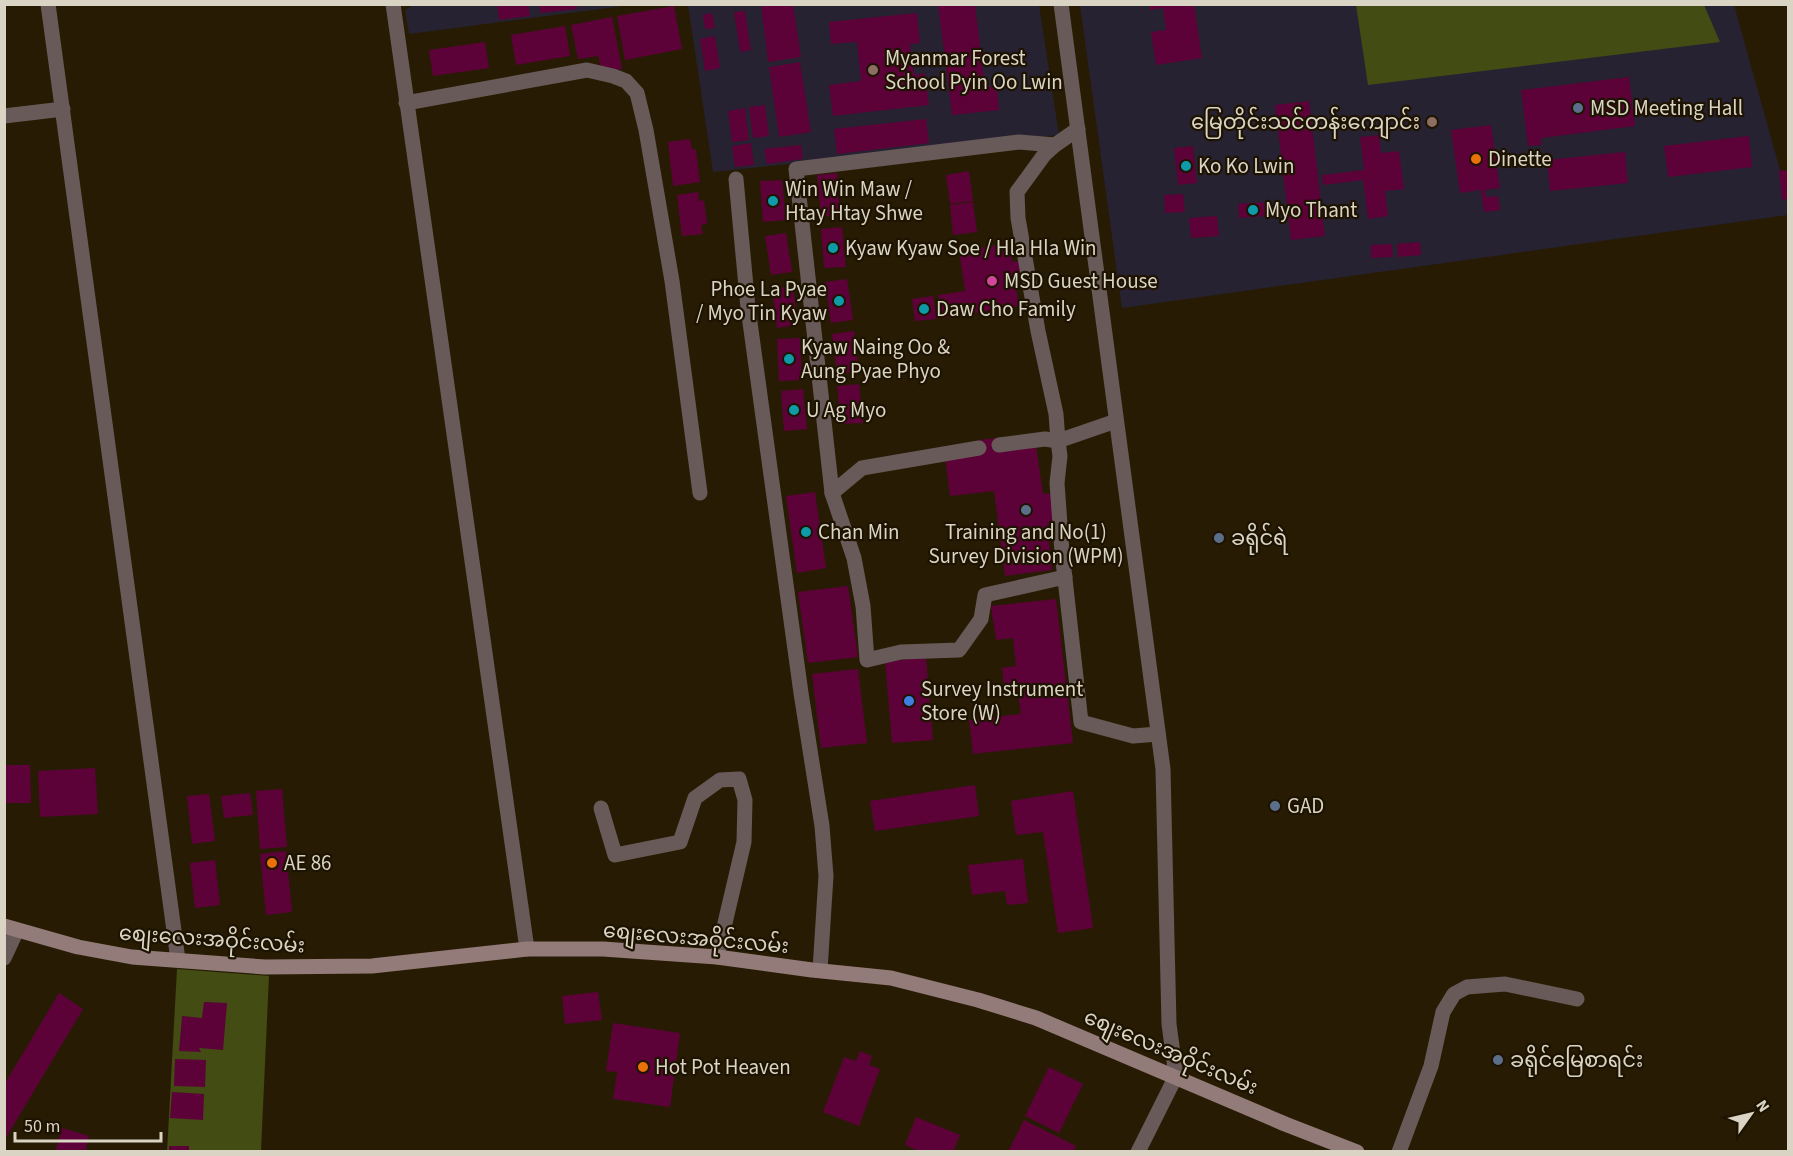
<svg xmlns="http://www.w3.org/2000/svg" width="1793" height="1156" font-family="'Source Sans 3','Noto Sans Myanmar',sans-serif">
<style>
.education{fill:#272232}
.green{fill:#424c13}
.building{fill:#5d0239}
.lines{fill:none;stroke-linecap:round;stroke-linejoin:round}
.street{stroke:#685a58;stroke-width:15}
.secondary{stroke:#937b79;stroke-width:15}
.education-dot{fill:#8d6e63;stroke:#1d1300;stroke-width:2}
.service-dot{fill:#5c6f8a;stroke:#1d1300;stroke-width:2}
.food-dot{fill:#e8710a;stroke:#1d1300;stroke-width:2}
.culture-dot{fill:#0f9aa8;stroke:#1d1300;stroke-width:2}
.hotel-dot{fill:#d1479c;stroke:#1d1300;stroke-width:2}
.shop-dot{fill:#3f7fe0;stroke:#1d1300;stroke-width:2}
.labels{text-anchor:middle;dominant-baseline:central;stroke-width:4.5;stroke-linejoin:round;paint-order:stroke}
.poi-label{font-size:21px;fill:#dad4c5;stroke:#1d1300;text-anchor:start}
.street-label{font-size:21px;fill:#dad4c5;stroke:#1d1300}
</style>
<rect width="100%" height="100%" fill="#271c03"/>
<g class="education">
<polygon points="416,4 631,5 409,34 405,10"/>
<polygon points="688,5 1039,5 1059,135 713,172"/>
<polygon points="1080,5 1734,5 1788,199 1788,215 1122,308"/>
</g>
<g class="green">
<polygon points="1356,5 1704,5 1720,42 1368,85"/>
<polygon points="177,969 269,976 261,1151 167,1152"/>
</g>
<g class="building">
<polygon points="497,4 528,4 530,16 499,20"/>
<polygon points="539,4 576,4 577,9 540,13"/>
<polygon points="761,4 793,4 801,57 768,62"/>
<polygon points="938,4 975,4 985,87 997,86 999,110 952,115"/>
<polygon points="1149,4 1194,4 1202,58 1156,65 1151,32 1166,30 1163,8 1150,10"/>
<polygon points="674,6 682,49 625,60 617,16"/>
<polygon points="745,11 751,50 740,52 734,12"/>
<polygon points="712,13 715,28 705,29 703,15"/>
<polygon points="917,13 920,43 910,44 914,75 925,73 929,105 833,116 829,85 861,81 857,42 831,44 829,22"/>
<polygon points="612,17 622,69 602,73 598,56 578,59 571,25"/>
<polygon points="565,26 570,56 516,65 511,35"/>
<polygon points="715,36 720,68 705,71 700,39"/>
<polygon points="485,42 489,68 433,76 429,50"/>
<polygon points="800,62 811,132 779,137 769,67"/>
<polygon points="1629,77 1635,126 1541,138 1541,145 1528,146 1521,90"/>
<polygon points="1309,101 1325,236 1291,240 1275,105"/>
<polygon points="765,105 769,136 753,138 749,107"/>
<polygon points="745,108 749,140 732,142 728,111"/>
<polygon points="926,119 929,143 837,154 834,129"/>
<polygon points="1491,125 1500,188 1485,190 1486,197 1498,196 1500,210 1484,212 1481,190 1460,193 1451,130"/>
<polygon points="1379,135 1381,153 1399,151 1404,189 1385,191 1388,216 1368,219 1363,180 1323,185 1322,175 1364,170 1360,137"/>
<polygon points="1749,136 1752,167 1668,177 1664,146"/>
<polygon points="690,139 692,149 696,150 700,182 673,186 668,142"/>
<polygon points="751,143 754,165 735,167 732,146"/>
<polygon points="801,145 803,159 767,164 764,149"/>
<polygon points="1193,146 1197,183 1178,185 1174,148"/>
<polygon points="1625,152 1628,183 1550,191 1547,160"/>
<polygon points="1788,170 1788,199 1782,200 1779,171"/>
<polygon points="969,171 973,201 950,204 946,175"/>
<polygon points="837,173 840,215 821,217 817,175"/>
<polygon points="782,180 786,220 763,222 760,181"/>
<polygon points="698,192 699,201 704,200 707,224 701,225 703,234 682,236 677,195"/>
<polygon points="1183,194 1185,212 1165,213 1164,195"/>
<polygon points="973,202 977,232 953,235 950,205"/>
<polygon points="1267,202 1268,216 1239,218 1238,204"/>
<polygon points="1217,216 1219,236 1191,238 1189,218"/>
<polygon points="842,227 846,267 824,268 821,229"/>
<polygon points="786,233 792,272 771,275 765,236"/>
<polygon points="1420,242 1421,255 1398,257 1397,244"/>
<polygon points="1009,243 1012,262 1023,260 1027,280 1015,282 1019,306 942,318 938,295 965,291 959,251"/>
<polygon points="1392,244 1393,257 1371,258 1371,245"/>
<polygon points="847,279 853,320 831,323 825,282"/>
<polygon points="793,286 798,325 777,328 772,289"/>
<polygon points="933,296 937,319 915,321 912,299"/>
<polygon points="854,331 859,372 837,374 832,334"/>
<polygon points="800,338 802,380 779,381 777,339"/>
<polygon points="859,384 863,423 841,424 837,386"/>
<polygon points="803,389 807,429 784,431 781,391"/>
<polygon points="998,438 1036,445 1043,494 1052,493 1056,523 1047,525 1052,570 1005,576 994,491 950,496 945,457 980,453 978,440"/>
<polygon points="815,492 826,568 797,573 786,496"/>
<polygon points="848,586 858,657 808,663 798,592"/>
<polygon points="1056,599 1073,743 973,754 969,720 1021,714 1018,692 1005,693 1002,668 1016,666 1013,638 996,640 991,606"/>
<polygon points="926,658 933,740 892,743 885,661"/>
<polygon points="858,669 867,743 821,748 812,674"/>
<polygon points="4,765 30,765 31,803 4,803"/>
<polygon points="95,768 98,814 40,817 38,771"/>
<polygon points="975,785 979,816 875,831 870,801"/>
<polygon points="282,789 287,847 260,849 256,791"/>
<polygon points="1073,791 1093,928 1058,933 1043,832 1016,835 1011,801"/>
<polygon points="250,793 253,815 224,818 221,796"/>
<polygon points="209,794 215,841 192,844 187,796"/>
<polygon points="286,851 292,912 266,915 260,854"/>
<polygon points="1023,859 1028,903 1007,905 1005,891 972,895 968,865"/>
<polygon points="215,860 220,905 195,908 190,863"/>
<polygon points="598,992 602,1020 565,1024 562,996"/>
<polygon points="59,993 83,1009 4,1141 4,1085"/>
<polygon points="204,1002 227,1003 223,1050 199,1048 201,1052 179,1051 182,1016 202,1018"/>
<polygon points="613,1023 680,1033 670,1107 613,1099 617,1072 606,1071"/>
<polygon points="860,1051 872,1056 869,1065 880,1069 859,1126 823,1112 844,1057 856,1061"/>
<polygon points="175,1059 206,1060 205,1087 174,1086"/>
<polygon points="1049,1067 1083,1084 1059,1133 1025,1116"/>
<polygon points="172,1092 204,1094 203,1120 170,1118"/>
<polygon points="916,1117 960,1135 953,1152 921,1152 905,1145"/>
<polygon points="1024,1120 1076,1146 1073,1152 1008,1152"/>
<polygon points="62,1128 89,1136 85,1152 55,1152"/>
<rect x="169" y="1146" width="20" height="6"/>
</g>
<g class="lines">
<g class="street">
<polyline points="48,4 178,960"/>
<polyline points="393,4 527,949"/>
<polyline points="1061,4 1163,769 1169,1024 1176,1076 1138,1152"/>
<polyline points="406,103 587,70 613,76 626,81 637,93 646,130 672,281 700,493"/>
<polyline points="4,116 63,109"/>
<polyline points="1078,129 1055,145 1044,155 1017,192 1018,218 1038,331 1056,414 1058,441 1116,421"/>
<polyline points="736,179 748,308 801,693 822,826 826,876 820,970"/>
<polyline points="999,445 1045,439 1058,441 1060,456 1057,483 1062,552 1081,722 1133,736 1158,734"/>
<polyline points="979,448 862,468 832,493 796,169 1019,142 1055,145"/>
<polyline points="832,493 854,558 863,606 867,660 901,652 959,650 981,619 985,595 1065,577"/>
<polyline points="601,808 615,855 680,842 695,798 720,780 739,779 745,800 744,842 717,957"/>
<polyline points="4,958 17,930"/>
<polyline points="1399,1152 1431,1066 1443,1012 1454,994 1467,987 1505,984 1577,999"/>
</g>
<polyline class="secondary" points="4,926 78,947 132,957 265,967 372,966 527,949 603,949 717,957 812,970 891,978 978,1000 1036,1018 1285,1124 1357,1152"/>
</g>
<g class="education-dot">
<circle cx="873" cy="70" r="6"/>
<circle cx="1432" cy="122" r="6"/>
</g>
<g class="service-dot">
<circle cx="1578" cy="108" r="6"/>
<circle cx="1026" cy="510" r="6"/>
<circle cx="1219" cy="538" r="6"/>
<circle cx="1275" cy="806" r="6"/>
<circle cx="1498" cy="1060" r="6"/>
</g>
<g class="food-dot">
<circle cx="1476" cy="159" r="6"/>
<circle cx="272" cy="863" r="6"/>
<circle cx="643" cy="1067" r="6"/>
</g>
<g class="culture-dot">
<circle cx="1186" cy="166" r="6"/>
<circle cx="773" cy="201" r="6"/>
<circle cx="1253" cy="210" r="6"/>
<circle cx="833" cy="248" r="6"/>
<circle cx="839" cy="301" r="6"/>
<circle cx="924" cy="309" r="6"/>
<circle cx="789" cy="359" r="6"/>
<circle cx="794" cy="410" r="6"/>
<circle cx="806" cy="532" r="6"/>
</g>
<circle class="hotel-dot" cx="992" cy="281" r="6"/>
<circle class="shop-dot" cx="909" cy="701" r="6"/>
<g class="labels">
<g class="poi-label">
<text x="885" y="58">Myanmar Forest<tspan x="885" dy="24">School Pyin Oo Lwin</tspan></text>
<text x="1590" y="108">MSD Meeting Hall</text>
<text x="1420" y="122" text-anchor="end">မြေတိုင်းသင်တန်းကျောင်း</text>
<text x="1488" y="159">Dinette</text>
<text x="1198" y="166">Ko Ko Lwin</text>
<text x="785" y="189">Win Win Maw /<tspan x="785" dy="24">Htay Htay Shwe</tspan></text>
<text x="1265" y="210">Myo Thant</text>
<text x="845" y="248">Kyaw Kyaw Soe / Hla Hla Win</text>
<text x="1004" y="281">MSD Guest House</text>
<text x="827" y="289" text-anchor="end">Phoe La Pyae<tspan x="827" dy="24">/ Myo Tin Kyaw</tspan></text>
<text x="936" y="309">Daw Cho Family</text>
<text x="801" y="347">Kyaw Naing Oo &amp;<tspan x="801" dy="24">Aung Pyae Phyo</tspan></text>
<text x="806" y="410">U Ag Myo</text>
<text x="818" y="532">Chan Min</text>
<text x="1026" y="532" text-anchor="middle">Training and No(1)<tspan x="1026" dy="24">Survey Division (WPM)</tspan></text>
<text x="1231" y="538">ခရိုင်ရဲ</text>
<text x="921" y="689">Survey Instrument<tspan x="921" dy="24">Store (W)</tspan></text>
<text x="1287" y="806">GAD</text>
<text x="284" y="863">AE 86</text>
<text x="1510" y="1060">ခရိုင်မြေစာရင်း</text>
<text x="655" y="1067">Hot Pot Heaven</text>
</g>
<g class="street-label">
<text transform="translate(696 938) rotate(5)">စျေးလေးအဝိုင်းလမ်း</text>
<text transform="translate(212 939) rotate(4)">စျေးလေးအဝိုင်းလမ်း</text>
<text transform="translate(1171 1052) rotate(23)">စျေးလေးအဝိုင်းလမ်း</text>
</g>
</g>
<rect width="1793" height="1156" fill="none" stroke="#dad4c5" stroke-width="12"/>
<g transform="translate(1751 1114) rotate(56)" stroke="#1d1300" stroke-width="4.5" paint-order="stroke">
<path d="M0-4.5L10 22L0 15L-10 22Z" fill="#dad4c5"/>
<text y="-9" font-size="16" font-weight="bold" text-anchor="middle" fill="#dad4c5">N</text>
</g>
<path d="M15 1132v9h146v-9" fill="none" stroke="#dad4c5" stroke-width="3"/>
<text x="24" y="1132" font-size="18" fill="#dad4c5" stroke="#1d1300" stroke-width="4.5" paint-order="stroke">50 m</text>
</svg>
